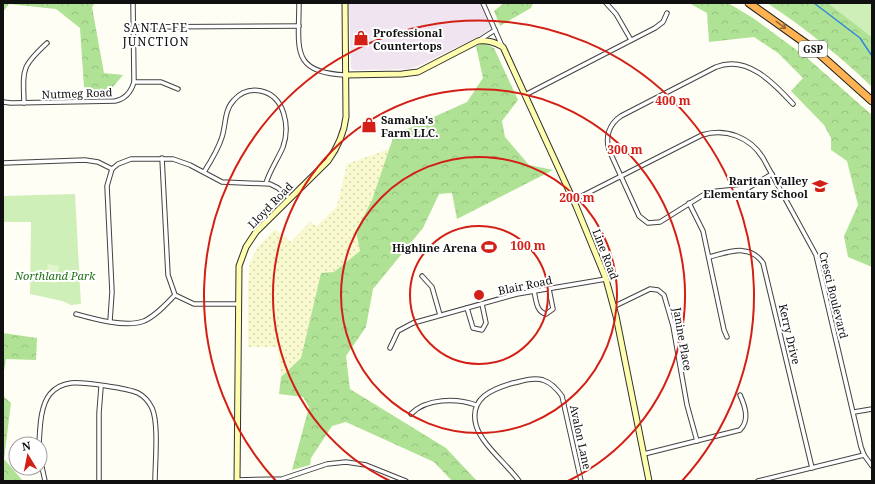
<svg xmlns="http://www.w3.org/2000/svg" width="875" height="484" font-family="'Noto Serif',serif">
<style>
.industrial{fill:#efe4ef}
.farmland{fill:url(#farmland-dots)}
.grass{fill:#cfefb8}
.forest{fill:url(#forest-crowns)}
.pitch{fill:#e2f5cb}
.lines{fill:none;stroke-linecap:round;stroke-linejoin:round}
.stream{stroke:#3087dd;stroke-width:1.5}
.street-casing{stroke:#434343;stroke-width:5.5}
.secondary-casing{stroke:#323232;stroke-width:7}
.highway-casing{stroke:#212121;stroke-width:9}
.street{stroke:#fff;stroke-width:3.5}
.secondary{stroke:#fffeaf;stroke-width:5}
.highway{stroke:#ffb252;stroke-width:7}
.oneway{stroke:#936934}
.ring{fill:none;stroke:#d22017;stroke-width:2}
.labels{text-anchor:middle;dominant-baseline:central;stroke-width:4;stroke-linejoin:round;paint-order:stroke}
.shield{fill:#fff;stroke:#585858;stroke-width:1}
.shield-label{font-size:10px;font-weight:bold;fill:#101010}
.poi-label{font-size:11px;font-weight:bold;fill:#101010;stroke:#fff;text-anchor:start}
.street-label{font-size:11px;fill:#101010;stroke:#fff}
.park-label{font-size:11px;font-style:italic;fill:#217117;stroke:#fff}
.neighbourhood-label{font-size:12px;letter-spacing:1px;fill:#101010;stroke:#fff}
.centre{fill:#d22017;stroke:#fff;stroke-width:2}
.ring-label{font-size:12px;text-anchor:middle;font-weight:bold;fill:#d22017;stroke:#fff;stroke-width:4;stroke-linejoin:round;paint-order:stroke}
</style>
<defs>
<pattern id="farmland-dots" width="8" height="8" patternUnits="userSpaceOnUse"><rect width="8" height="8" fill="#f9f9d0"/><path d="M2 2h.1M6 6h.1" fill="none" stroke="#d4d4b2" stroke-width="1.8" stroke-linecap="round"/></pattern>
<pattern id="forest-crowns" width="20" height="18" patternUnits="userSpaceOnUse"><rect width="20" height="18" fill="#b0e295"/><path d="M2 6a3 3 0 1 1 6 0M12 15a3 3 0 1 1 6 0" fill="none" stroke="#96c17f"/></pattern>
</defs>
<rect width="100%" height="100%" fill="#fffef4"/>
<polygon class="industrial" points="349,3 481,3 492,27 480,36 418,66 408,69 354,70 351,68"/>
<polygon class="farmland" points="391,148 372,200 356,231 360,251 334,272 321,273 301,358 281,377 278,347 248,347 248,284 250,263 257,248 275,229 291,242 310,222 317,226 337,206 347,164"/>
<g class="grass">
<polygon points="828,3 872,3 872,37"/>
<polygon points="75,194 81,304 71,305 62,301 30,294 31,222 3,222 3,196"/>
</g>
<g class="forest">
<polygon points="3,3 95,3 92,7 104,73 123,75 108,93 84,87 80,28 56,9 9,4 3,12"/>
<polygon points="504,3 533,3 531,8 500,26 494,11"/>
<polygon points="689,3 728,3 753,18 806,57 872,115 872,267 848,257 844,236 858,205 847,161 831,150 831,138 824,125 791,91 803,78 778,53 754,37 709,42 707,13"/>
<path d="M767,3H828L872,37V87C840,56 805,28 767,3Z"/>
<polygon points="484,43 494,48 518,100 502,121 505,137 529,165 553,170 457,219 452,193 439,194 423,228 373,289 366,327 346,356 350,389 446,448 477,481 452,481 434,462 346,422 332,426 311,458 310,465 292,470 309,407 303,397 279,394 281,377 301,358 321,273 334,272 360,251 356,231 372,200 394,135 467,102 483,78 476,46"/>
<polygon points="3,333 37,338 36,360 6,359 3,377"/>
<polygon points="3,396 11,403 4,459 23,481 3,481"/>
</g>
<polygon class="pitch" points="48,264 59,266 57,283 46,282"/>
<g class="lines">
<polyline class="stream" points="814,3 860,38 872,56"/>
<defs>
<g id="street">
<path d="M299,3C299,48 290,73 346,75"/>
<polyline points="483,3 502,46"/>
<polyline points="606,3 616,14 631,40"/>
<polyline points="133,27 299,26"/>
<polyline points="478,41 495,30"/>
<polyline points="134,82 161,82 178,89"/>
<polyline points="525,95 655,28 663,22 667,13"/>
<path d="M3,102L11,103L115,101C126,99 131,92 134,82L133,3"/>
<path d="M24,103C23,69 21,67 47,43"/>
<polyline points="162,158 168,275 175,295 194,304 238,304"/>
<polyline points="3,163 85,160 98,162 112,169"/>
<path d="M204,172C211,161 218,150 222,137C226,125 224,110 234,100C241,92 251,89 261,91C285,96 290,127 283,147C278,159 270,170 266,183"/>
<path d="M772,174L748,188L708,192L660,222L648,223L639,216L609,150C605,137 609,124 621,116L716,67C747,55 773,82 793,104"/>
<path d="M574,200L702,135C726,128 750,137 763,158L816,255L861,447L864,455L872,466"/>
<polyline points="689,203 703,231 724,330 727,337"/>
<path d="M709,257C729,252 749,243 763,263L812,468"/>
<polyline points="422,276 432,287 440,315"/>
<path d="M534,291C536,299 536,312 546,314L553,309L549,289"/>
<polyline points="613,307 650,289 658,290 664,295 673,326 687,405 697,441"/>
<polyline points="467,308 473,328 482,330 486,323 482,304"/>
<path d="M76,314C94,319 126,328 144,321C156,316 166,304 175,295"/>
<polyline points="110,321 112,292 107,186 112,169 118,164 131,159 173,159 190,165 222,182 270,184 278,188 289,198"/>
<polyline points="390,348 398,331 413,323 517,294 606,279"/>
<polyline points="854,412 872,409"/>
<path d="M411,414C426,398 457,398 476,405"/>
<path d="M39,444C40,429 40,406 50,394C55,388 63,384 71,383C84,382 127,388 138,393C144,396 149,402 152,408C159,423 155,464 155,481"/>
<path d="M644,454L740,430C750,420 745,406 740,395"/>
<polyline points="40,458 45,481"/>
<polyline points="237,480 282,479 327,464 346,462 366,465 406,481"/>
<polyline points="99,481 99,413 101,387"/>
<path d="M519,481C507,464 481,444 476,425C469,398 492,389 513,383C523,381 533,377 543,380C552,383 557,389 562,396L581,481"/>
<polyline points="758,481 864,455"/>
</g>
<g id="secondary">
<path d="M346,75L402,74L418,72L478,41C488,40 494,42 503,47L576,206L606,279L616,316L649,481"/>
<path d="M237,481L239,266L246,247L256,232L328,161C338,147 344,134 346,117L345,3"/>
</g>
<polyline id="highway" points="749,3 815,50 872,101"/>
</defs>
<use href="#street" class="street-casing"/>
<use href="#secondary" class="secondary-casing"/>
<use href="#highway" class="highway-casing"/>
<use href="#street" class="street"/>
<use href="#secondary" class="secondary"/>
<use href="#highway" class="highway"/>
</g>
<defs><path id="oneway-shaft" d="M-6 0H5M1.5-3L5.5 0L1.5 3" fill="none" stroke-width="1.6" stroke-linecap="round" stroke-linejoin="round"/></defs>
<use class="oneway" href="#oneway-shaft" transform="translate(781 25) rotate(36)"/>
<g class="ring">
<circle cx="479" cy="295" r="69"/>
<circle cx="479" cy="295" r="138"/>
<path d="M390 481A206 206 0 1 1 568 481"/>
<path d="M276 481A275 275 0 1 1 682 481"/>
</g>
<defs>
<symbol id="shop-bare" viewBox="-9 -9 18 18"><path d="M-5-2.5h2.3a2.7 3.5 0 0 1 5.4 0H5L5.5 6h-11ZM-1.5-2.5h3a1.5 2.3 0 0 0-3 0Z" fill="#d22017" stroke="#fff" stroke-width="2.5" paint-order="stroke"/></symbol>
<symbol id="school-bare" viewBox="-9 -9 18 18"><path d="M0-5L7-2L0 1L-7-2ZM-4 1L0 2.5L4 1V4Q0 6-4 4Z" fill="#d22017" stroke="#fff" stroke-width="2.5" paint-order="stroke"/></symbol>
<symbol id="stadium-bare" viewBox="-9 -9 18 18"><path d="M0-5a6.5 5 0 1 0 0 10a6.5 5 0 1 0 0-10ZM-3.5-1.8h7v3.6h-7Z" fill="#d22017" stroke="#fff" stroke-width="2.5" paint-order="stroke"/></symbol>
</defs>
<g fill-rule="evenodd">
<use href="#shop-bare" x="350" y="27" width="22" height="22"/>
<use href="#shop-bare" x="358" y="114" width="22" height="22"/>
<use href="#school-bare" x="809" y="175" width="22" height="22"/>
<use href="#stadium-bare" x="478" y="236" width="22" height="22"/>
</g>
<g class="labels">
<rect class="shield" x="799" y="41" width="28" height="16" rx="3"/>
<g class="shield-label">
<text x="813" y="49">GSP</text>
</g>
<g class="poi-label">
<text x="373" y="32">Professional<tspan x="373" dy="13">Countertops</tspan></text>
<text x="381" y="119">Samaha's<tspan x="381" dy="13">Farm LLC.</tspan></text>
<text x="808" y="180" text-anchor="end">Raritan Valley<tspan x="808" dy="13">Elementary School</tspan></text>
<text x="477" y="247" text-anchor="end">Highline Arena</text>
</g>
<g class="street-label">
<text transform="translate(77 93) rotate(-2)">Nutmeg Road</text>
<text transform="translate(270 205) rotate(-46)">Lloyd Road</text>
<text transform="translate(606 254) rotate(69)">Line Road</text>
<text transform="translate(525 285) rotate(-12)">Blair Road</text>
<text transform="translate(834 295) rotate(76)">Cresci Boulevard</text>
<text transform="translate(790 334) rotate(77)">Kerry Drive</text>
<text transform="translate(683 339) rotate(80)">Janine Place</text>
<text transform="translate(581 437) rotate(78)">Avalon Lane</text>
</g>
<g class="park-label">
<text x="55" y="275">Northland Park</text>
</g>
<g class="neighbourhood-label">
<text x="156" y="27">SANTA FE<tspan x="156" dy="14">JUNCTION</tspan></text>
</g>
</g>
<circle cx="479" cy="295" r="6" class="centre"/>
<g class="ring-label">
<text x="673" y="105">400 m</text>
<text x="625" y="154">300 m</text>
<text x="577" y="202">200 m</text>
<text x="528" y="250">100 m</text>
</g>
<rect width="875" height="484" fill="none" stroke="#101010" stroke-width="8"/>
<g transform="translate(28 456) rotate(350)"><circle r="19" fill="#ffffff" stroke="#9f9f9f"/>
<path d="M0-3L7 15L0 10L-7 15Z" fill="#d22017"/>
<text y="-6" font-size="11" font-weight="bold" text-anchor="middle" fill="#101010">N</text>
</g>
</svg>
